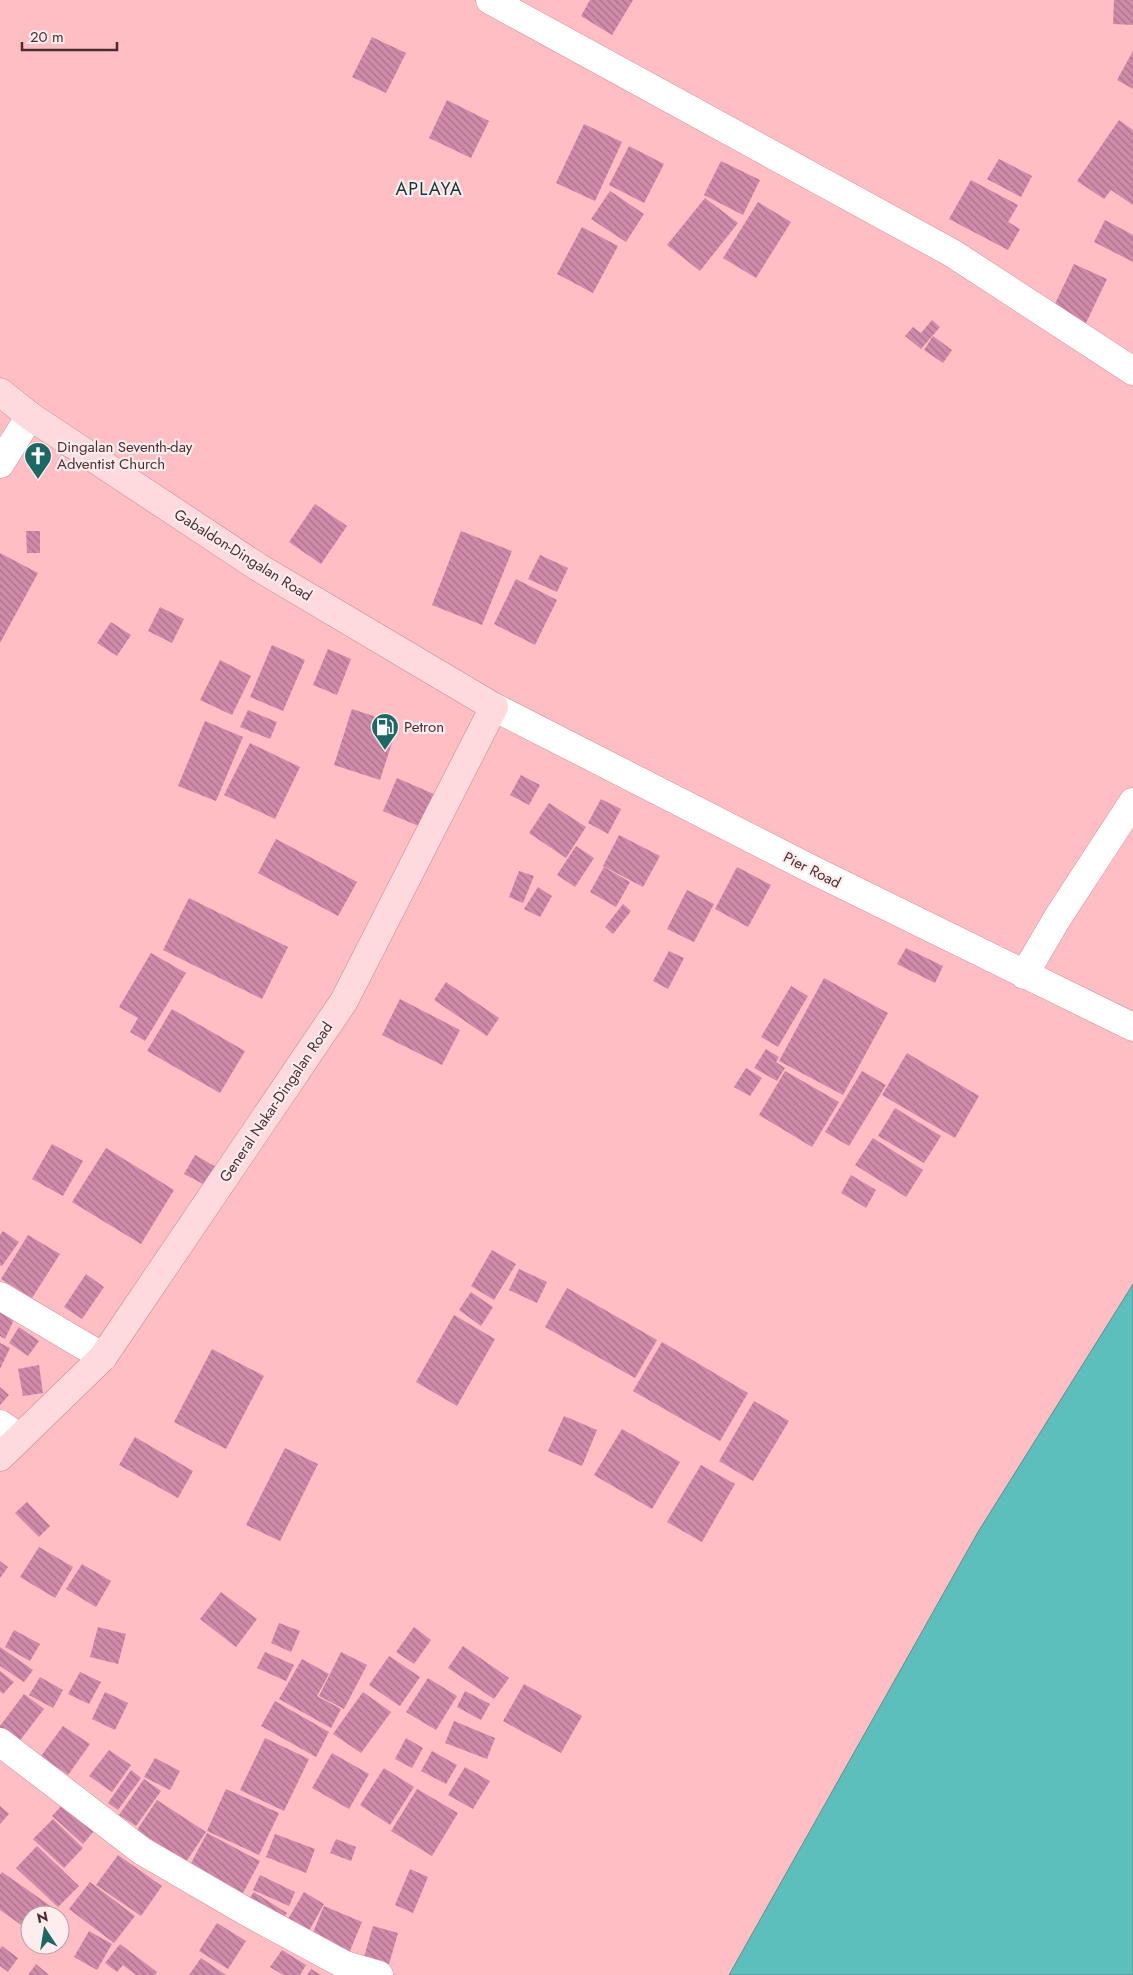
<svg xmlns="http://www.w3.org/2000/svg" width="1133" height="1975" font-family="Jost,sans-serif">
<style>
.water{fill:#5dbfbb;stroke:#589392}
.building{fill:url(#building-back-hatch)}
.lines{fill:none;stroke-linecap:round;stroke-linejoin:round}
.minor-casing{stroke:#dc8e98;stroke-width:29}
.major-casing{stroke:#c08c92;stroke-width:29}
.minor{stroke:#fff;stroke-width:28}
.major{stroke:#fed9dd;stroke-width:28}
.labels{text-anchor:middle;dominant-baseline:central;stroke-width:4.5;stroke-linejoin:round;paint-order:stroke}
.poi-label{font-size:15px;fill:#4e2d32;stroke:#feedee;text-anchor:start}
.street-label{font-size:15px;fill:#4e2d32;stroke:#feedee}
.quarter-label{font-size:18px;letter-spacing:1px;fill:#143635;stroke:#feedee}
</style>
<defs>
<pattern id="building-back-hatch" width="6" height="6" patternUnits="userSpaceOnUse" patternTransform="scale(1.25)"><rect width="6" height="6" fill="#d08baa"/><path d="M-1 5l2 2M0 0l6 6M5-1l2 2" fill="none" stroke="#ab728b"/></pattern>
</defs>
<rect width="100%" height="100%" fill="#ffbdc4"/>
<polygon class="water" points="1133,1284 1133,1975 729,1975 978,1532"/>
<g class="building">
<polygon points="590,0 633,0 612,35 581,16"/>
<polygon points="1114,0 1133,0 1133,25 1113,24"/>
<polygon points="372,37 406,53 386,93 352,77"/>
<polygon points="1133,51 1133,89 1117,80"/>
<polygon points="447,100 489,121 471,158 429,138"/>
<polygon points="1119,120 1133,130 1133,205 1111,190 1104,199 1077,181"/>
<polygon points="584,124 622,142 595,201 556,183"/>
<polygon points="629,146 664,164 644,203 609,185"/>
<polygon points="999,159 1032,176 1021,197 987,179"/>
<polygon points="721,161 760,180 743,215 704,195"/>
<polygon points="971,180 1018,205 1008,222 1020,229 1008,250 949,219"/>
<polygon points="610,191 644,214 626,242 591,219"/>
<polygon points="705,198 738,223 700,271 667,245"/>
<polygon points="758,202 791,222 756,278 723,258"/>
<polygon points="1105,220 1133,235 1133,262 1094,242"/>
<polygon points="582,227 618,246 593,293 557,274"/>
<polygon points="1074,264 1107,279 1085,325 1052,310"/>
<polygon points="932,320 940,327 921,349 905,336 913,327 921,333"/>
<polygon points="933,336 952,350 943,363 924,350"/>
<polygon points="315,504 347,526 321,564 289,542"/>
<polygon points="26,531 40,531 40,553 27,553"/>
<polygon points="461,531 512,551 482,625 432,605"/>
<polygon points="0,553 38,573 0,643"/>
<polygon points="540,555 568,568 557,592 528,579"/>
<polygon points="516,579 557,600 535,645 494,624"/>
<polygon points="160,607 184,619 172,643 148,631"/>
<polygon points="111,622 131,635 117,656 97,643"/>
<polygon points="272,645 305,660 283,711 250,697"/>
<polygon points="328,649 351,659 337,695 313,685"/>
<polygon points="220,660 251,676 232,715 200,700"/>
<polygon points="352,709 398,724 380,780 334,765"/>
<polygon points="248,710 277,722 270,739 240,727"/>
<polygon points="205,721 243,737 216,801 178,786"/>
<polygon points="250,743 300,767 275,819 224,795"/>
<polygon points="521,775 540,785 529,805 510,795"/>
<polygon points="397,778 436,795 421,827 383,811"/>
<polygon points="601,799 621,809 608,834 588,823"/>
<polygon points="549,803 586,827 566,858 529,833"/>
<polygon points="619,835 660,856 643,887 603,866"/>
<polygon points="276,839 357,882 338,916 258,873"/>
<polygon points="576,846 594,858 575,887 557,875"/>
<polygon points="604,867 630,882 616,907 590,892"/>
<polygon points="737,867 771,885 748,927 715,909"/>
<polygon points="519,871 534,876 523,903 509,897"/>
<polygon points="538,887 552,896 540,917 524,909"/>
<polygon points="687,890 714,904 694,942 667,929"/>
<polygon points="189,898 288,947 262,999 163,950"/>
<polygon points="623,904 631,911 613,934 605,927"/>
<polygon points="906,948 943,966 935,983 897,964"/>
<polygon points="669,951 684,958 668,989 653,981"/>
<polygon points="151,953 186,973 145,1041 130,1032 138,1018 119,1007"/>
<polygon points="824,978 888,1013 843,1095 779,1061"/>
<polygon points="446,982 499,1018 487,1036 434,1000"/>
<polygon points="791,986 808,996 778,1047 761,1037"/>
<polygon points="400,999 460,1030 442,1065 382,1035"/>
<polygon points="172,1009 245,1051 220,1093 147,1051"/>
<polygon points="766,1049 779,1057 776,1062 785,1068 777,1081 754,1068"/>
<polygon points="907,1053 979,1096 955,1138 882,1095"/>
<polygon points="746,1068 762,1078 750,1096 734,1087"/>
<polygon points="785,1071 839,1102 812,1147 759,1115"/>
<polygon points="862,1071 886,1085 849,1146 825,1132"/>
<polygon points="895,1108 941,1136 924,1163 878,1136"/>
<polygon points="873,1138 923,1170 906,1197 855,1165"/>
<polygon points="52,1144 83,1161 63,1196 32,1179"/>
<polygon points="106,1148 174,1190 141,1244 72,1202"/>
<polygon points="195,1155 216,1167 205,1185 184,1174"/>
<polygon points="851,1175 876,1190 866,1208 841,1193"/>
<polygon points="3,1231 19,1242 2,1266 0,1265 0,1235"/>
<polygon points="28,1235 60,1254 32,1298 1,1279"/>
<polygon points="492,1250 516,1264 494,1300 471,1286"/>
<polygon points="519,1269 547,1282 537,1303 509,1290"/>
<polygon points="86,1274 104,1287 82,1319 64,1307"/>
<polygon points="567,1288 657,1340 635,1378 545,1327"/>
<polygon points="471,1292 493,1307 481,1326 459,1310"/>
<polygon points="0,1306 17,1313 5,1339 0,1336"/>
<polygon points="454,1315 495,1339 457,1406 416,1382"/>
<polygon points="19,1327 39,1341 28,1356 9,1343"/>
<polygon points="662,1342 748,1393 720,1441 633,1391"/>
<polygon points="0,1343 10,1348 0,1369"/>
<polygon points="212,1349 264,1376 226,1449 174,1422"/>
<polygon points="39,1365 43,1393 23,1396 18,1369"/>
<polygon points="0,1387 9,1395 0,1405"/>
<polygon points="754,1401 789,1421 753,1481 719,1461"/>
<polygon points="564,1416 597,1430 582,1466 548,1451"/>
<polygon points="622,1429 680,1462 652,1509 594,1475"/>
<polygon points="135,1437 193,1471 178,1498 119,1465"/>
<polygon points="285,1448 318,1464 280,1541 246,1525"/>
<polygon points="701,1465 735,1484 702,1542 667,1522"/>
<polygon points="27,1502 50,1526 39,1537 15,1513"/>
<polygon points="39,1547 73,1567 55,1598 20,1577"/>
<polygon points="0,1561 8,1567 0,1578"/>
<polygon points="82,1564 111,1581 96,1607 66,1589"/>
<polygon points="221,1592 257,1619 236,1647 200,1619"/>
<polygon points="279,1623 300,1631 291,1652 271,1643"/>
<polygon points="98,1627 126,1634 118,1664 90,1657"/>
<polygon points="414,1627 431,1640 414,1664 396,1652"/>
<polygon points="14,1630 40,1644 30,1661 5,1647"/>
<polygon points="463,1646 509,1678 494,1699 448,1668"/>
<polygon points="0,1647 33,1670 24,1682 0,1666"/>
<polygon points="265,1652 294,1665 286,1681 257,1668"/>
<polygon points="341,1652 367,1665 344,1709 319,1696"/>
<polygon points="389,1656 420,1677 400,1706 369,1685"/>
<polygon points="302,1659 329,1674 317,1696 341,1709 331,1728 279,1699"/>
<polygon points="0,1671 14,1682 3,1694 0,1691"/>
<polygon points="80,1672 101,1682 89,1704 68,1694"/>
<polygon points="40,1677 63,1690 53,1708 29,1695"/>
<polygon points="428,1678 457,1696 436,1730 406,1712"/>
<polygon points="524,1684 582,1716 561,1753 503,1721"/>
<polygon points="465,1691 490,1704 481,1720 457,1707"/>
<polygon points="105,1692 128,1703 115,1730 92,1719"/>
<polygon points="363,1692 391,1712 361,1753 333,1734"/>
<polygon points="24,1694 44,1709 18,1743 0,1729 0,1726"/>
<polygon points="275,1701 329,1732 316,1757 261,1726"/>
<polygon points="454,1721 495,1738 487,1759 445,1743"/>
<polygon points="63,1726 90,1744 68,1775 41,1756"/>
<polygon points="265,1738 309,1759 284,1811 240,1790"/>
<polygon points="406,1738 423,1748 412,1768 395,1759"/>
<polygon points="109,1750 131,1765 112,1792 89,1776"/>
<polygon points="432,1751 457,1765 446,1784 421,1771"/>
<polygon points="332,1753 369,1774 349,1809 312,1788"/>
<polygon points="155,1758 180,1771 170,1790 144,1777"/>
<polygon points="465,1767 490,1781 473,1809 448,1795"/>
<polygon points="384,1768 414,1787 390,1825 360,1805"/>
<polygon points="131,1770 141,1778 118,1810 108,1803"/>
<polygon points="144,1779 161,1791 136,1826 119,1815"/>
<polygon points="226,1789 279,1813 259,1855 207,1831"/>
<polygon points="417,1789 458,1813 432,1856 391,1831"/>
<polygon points="157,1800 206,1832 186,1862 137,1830"/>
<polygon points="64,1803 94,1831 83,1844 52,1816"/>
<polygon points="0,1806 9,1814 0,1824"/>
<polygon points="53,1819 83,1848 64,1868 33,1839"/>
<polygon points="207,1833 260,1861 243,1893 190,1865"/>
<polygon points="275,1834 315,1849 306,1873 266,1857"/>
<polygon points="336,1839 356,1847 351,1861 330,1853"/>
<polygon points="37,1846 79,1886 58,1907 16,1868"/>
<polygon points="118,1855 162,1886 141,1916 96,1885"/>
<polygon points="410,1869 428,1877 413,1913 395,1905"/>
<polygon points="2,1872 52,1907 47,1915 30,1915 30,1931 0,1910 0,1875"/>
<polygon points="260,1875 295,1892 289,1906 253,1890"/>
<polygon points="90,1882 135,1916 114,1943 69,1909"/>
<polygon points="254,1892 287,1913 279,1924 246,1903"/>
<polygon points="304,1892 324,1904 305,1938 284,1926"/>
<polygon points="324,1906 362,1922 347,1958 309,1942"/>
<polygon points="217,1923 246,1941 228,1969 199,1951"/>
<polygon points="373,1926 398,1933 389,1964 364,1957"/>
<polygon points="89,1931 112,1944 97,1970 74,1957"/>
<polygon points="120,1944 157,1972 155,1975 136,1975 123,1965 117,1972 105,1963"/>
<polygon points="2,1946 18,1958 8,1972 0,1966 0,1949"/>
<polygon points="282,1950 306,1965 300,1975 283,1975 270,1967"/>
<polygon points="201,1958 226,1975 189,1975"/>
<polygon points="36,1964 49,1975 28,1975"/>
<polygon points="311,1969 321,1975 307,1975"/>
</g>
<g class="lines">
<defs>
<g id="minor">
<polyline points="490,0 952,253 1133,371"/>
<polyline points="0,464 30,416"/>
<polyline points="494,707 813,870 1133,1027"/>
<polyline points="1024,975 1058,917 1133,802"/>
<polyline points="0,1296 103,1357"/>
<polyline points="0,1424 19,1437"/>
<polyline points="0,1742 142,1851 247,1912 345,1965 379,1975"/>
</g>
<polyline id="major" points="0,392 30,416 258,567 494,707 344,1001 103,1357 0,1457"/>
</defs>
<use href="#minor" class="minor-casing"/>
<use href="#major" class="major-casing"/>
<use href="#minor" class="minor"/>
<use href="#major" class="major"/>
</g>
<defs>
<symbol id="church-pin" viewBox="-11 -11 22 30"><path d="M0 17L-7.5 6A9.5 9.5 0 1 1 7.5 6Z" fill="#1c6865" stroke="#feedee"/><path d="M-1.2-6h2.4v3.5h3.3v2.4h-3.3V6h-2.4V-.1h-3.3v-2.4h3.3Z" fill="#fff"/></symbol>
<symbol id="fuel-pin" viewBox="-11 -11 22 30"><path d="M0 17L-7.5 6A9.5 9.5 0 1 1 7.5 6Z" fill="#1c6865" stroke="#feedee"/><path d="M-5.5-6h7V0h2V4h1.3V-2.5L3-4.5l.8-.8L6-3V5H2.5V1h-1V6h-7ZM-4.2-4.7v3.2H.2V-4.7Z" fill="#fff"/></symbol>
</defs>
<g fill-rule="evenodd">
<use href="#church-pin" x="22" y="440" width="32" height="43"/>
<use href="#fuel-pin" x="369" y="711" width="32" height="43"/>
</g>
<g class="labels">
<g class="poi-label">
<text x="57" y="447">Dingalan Seventh-day<tspan x="57" dy="17">Adventist Church</tspan></text>
<text x="404" y="727">Petron</text>
</g>
<g class="street-label">
<text transform="translate(243 555) rotate(32)">Gabaldon-Dingalan Road</text>
<text transform="translate(812 870) rotate(27)">Pier Road</text>
<text transform="translate(276 1102) rotate(-56)">General Nakar-Dingalan Road</text>
</g>
<g class="quarter-label">
<text x="429" y="189">APLAYA</text>
</g>
</g>
<g transform="translate(45 1930) rotate(348)"><circle r="24" fill="#feedee" stroke="#b8a0a3"/>
<path d="M0-4L9 19L0 12L-9 19Z" fill="#1c6865"/>
<text y="-8" font-size="14" font-weight="bold" text-anchor="middle" fill="#4e2d32">N</text>
</g>
<path d="M22 42v8h95v-8" fill="none" stroke="#4e2d32" stroke-width="2.5"/>
<text x="30" y="42" font-size="15" fill="#4e2d32" stroke="#feedee" stroke-width="4" paint-order="stroke">20 m</text>
</svg>
